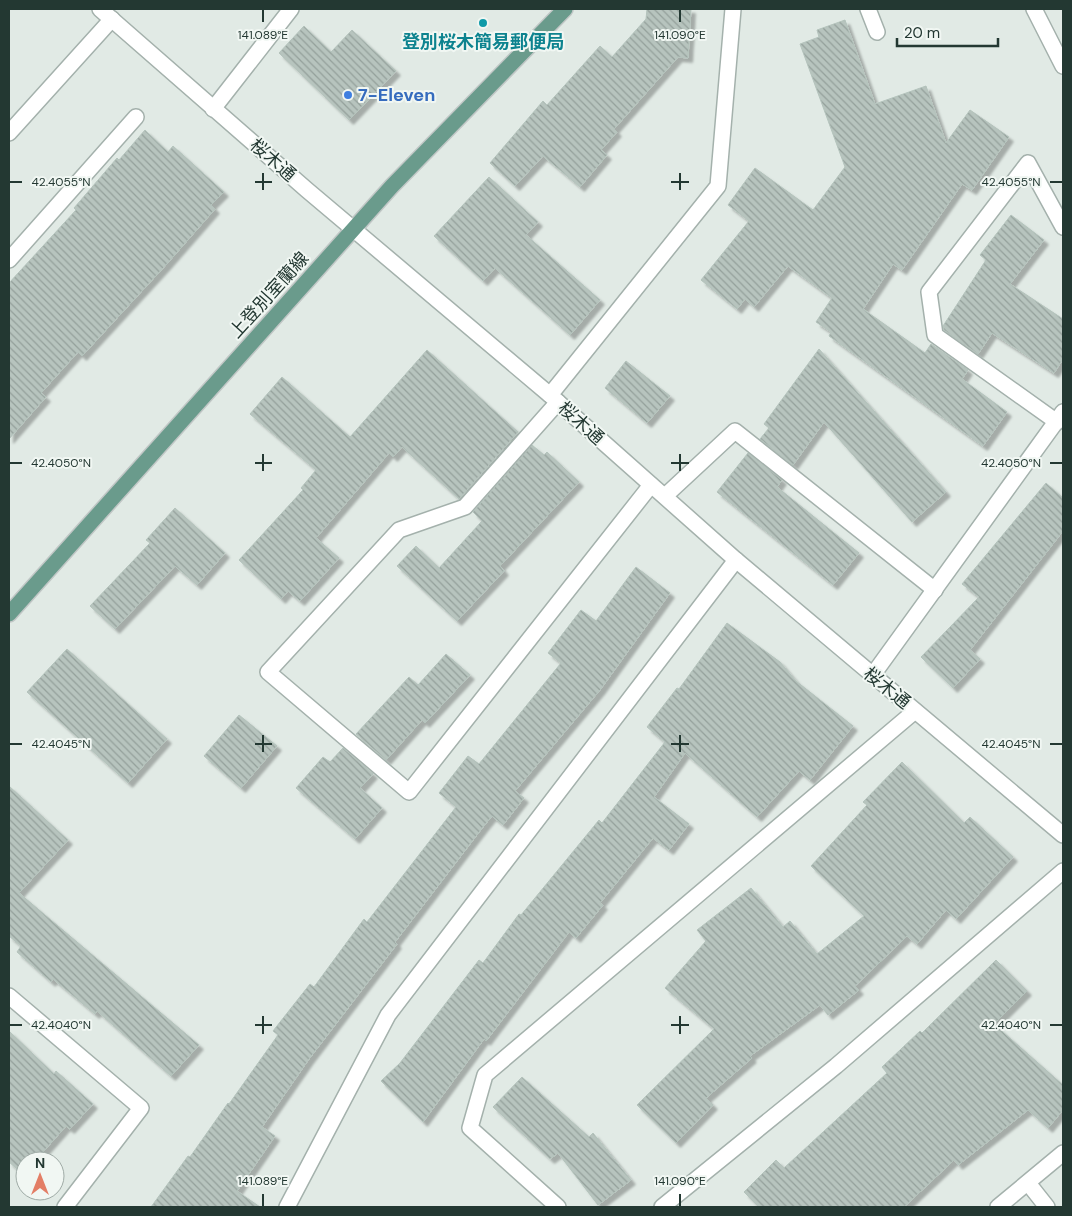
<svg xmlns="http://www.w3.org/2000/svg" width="1072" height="1216" font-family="'DM Sans','Noto Sans JP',sans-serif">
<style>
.building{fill:url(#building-back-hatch);stroke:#b4c3bc;filter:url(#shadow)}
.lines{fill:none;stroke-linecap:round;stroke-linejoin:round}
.minor-casing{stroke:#a4b1ac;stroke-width:18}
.major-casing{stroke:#c1c7c6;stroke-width:18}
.minor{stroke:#fff;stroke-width:15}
.major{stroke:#6a9b8c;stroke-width:15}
.ticks{fill:none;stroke:#233832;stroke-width:2}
.culture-dot{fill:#0f9aa8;stroke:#f1f7f3;stroke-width:2}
.shop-dot{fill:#3f7fe0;stroke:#f1f7f3;stroke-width:2}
.labels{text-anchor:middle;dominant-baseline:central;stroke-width:4;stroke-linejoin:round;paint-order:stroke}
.culture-label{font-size:18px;font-weight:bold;fill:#0d838f;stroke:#f1f7f3}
.shop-label{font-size:18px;font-weight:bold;fill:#366cbe;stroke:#f1f7f3;text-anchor:start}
.street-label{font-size:18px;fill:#233832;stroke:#f1f7f3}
.ticks-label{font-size:12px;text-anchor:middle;fill:#233832;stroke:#f1f7f3;stroke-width:4;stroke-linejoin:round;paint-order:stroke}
</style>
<defs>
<pattern id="building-back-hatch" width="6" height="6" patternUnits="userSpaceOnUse" patternTransform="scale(1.25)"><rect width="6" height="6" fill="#b7c4be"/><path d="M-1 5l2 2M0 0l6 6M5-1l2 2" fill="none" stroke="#94a09b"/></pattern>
<filter id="shadow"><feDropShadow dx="4.5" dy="4.5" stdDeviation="1" flood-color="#0004"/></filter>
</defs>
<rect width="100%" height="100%" fill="#e1eae5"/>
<g class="building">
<polygon points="647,9 691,9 688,58 678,57 614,129 617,132 601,150 607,155 580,187 543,156 515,186 490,163 543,101 547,105 600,46 612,57 646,19"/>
<polygon points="845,20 875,104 926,86 946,143 970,110 1009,137 972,190 962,184 902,270 893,264 863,309 925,353 931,344 968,370 962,379 1007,412 983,446 829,336 831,332 816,322 832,298 788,266 754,307 745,299 737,309 701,280 749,221 728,205 755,168 813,210 845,167 800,44 819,37 817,30"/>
<polygon points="304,26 331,52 352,30 396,71 349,120 279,53"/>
<polygon points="145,130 168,152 173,146 224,192 211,205 215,209 165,266 82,356 78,352 41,393 46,397 9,439 9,283 76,210 74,208 117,158 119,160"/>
<polygon points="489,177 538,222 526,235 600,300 570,335 495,268 483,281 434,236"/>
<polygon points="1011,215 1044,240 1010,284 1063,319 1063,359 1054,373 992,333 978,354 944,330 943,326 986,260 980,255"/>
<polygon points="819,349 946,492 912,522 824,422 793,465 760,439 769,428 764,424"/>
<polygon points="427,350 518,432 459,499 402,447 393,457 389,453 316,538 339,558 300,601 288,591 281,599 239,560 303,490 301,488 316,470 250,414 282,377 350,437"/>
<polygon points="626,361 670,396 647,423 605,388"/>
<polygon points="532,445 544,455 547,452 579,482 500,566 504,571 457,621 397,566 416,546 439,568 482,521 473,512"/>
<polygon points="748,453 782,480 777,487 859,553 833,585 717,492"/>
<polygon points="1046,483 1063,498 1063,531 970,650 980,659 953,688 921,657 979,597 962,584"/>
<polygon points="175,508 225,553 197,585 175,566 115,629 90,606 150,543 146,540"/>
<polygon points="636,567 670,593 600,690 515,791 524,798 503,825 492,816 483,827 395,942 397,944 309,1059 262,1127 275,1136 237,1191 260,1207 151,1207 188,1156 190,1157 228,1103 229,1104 278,1035 273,1031 310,984 314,987 364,919 367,922 456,807 439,793 468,756 479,764 561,663 548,653 581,610 596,621"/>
<polygon points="727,623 780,662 796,681 853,726 810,780 799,771 757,817 685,753 654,797 689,824 669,850 653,838 600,903 603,905 576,938 569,932 486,1041 484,1039 423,1122 381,1081 400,1063 479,960 483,963 519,914 521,915 599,820 602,823 665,742 647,727 677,688 679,689"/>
<polygon points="67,649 167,739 128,783 27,692"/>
<polygon points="446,654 470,675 425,723 422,720 386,760 356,734 409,677 418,685"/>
<polygon points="239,715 277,746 241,788 204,756"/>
<polygon points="343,748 373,774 360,788 382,808 355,839 296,788 323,757 330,762"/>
<polygon points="902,762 964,823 970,817 1013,857 956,919 946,910 917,944 907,936 855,986 859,990 828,1015 820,1005 750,1056 752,1058 706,1098 713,1105 676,1143 637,1105 714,1029 665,988 706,941 697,930 751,888 783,927 790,921 817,954 864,916 811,866 867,805 863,802"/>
<polygon points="9,786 68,840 19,893 199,1045 171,1076 97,1011 95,1014 53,979 51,982 17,952 21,946 9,936"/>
<polygon points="996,960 1027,991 994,1024 1063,1085 1063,1110 1048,1128 1028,1110 958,1165 954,1160 904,1207 759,1207 744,1192 776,1160 784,1168 887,1073 882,1067 920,1031 922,1033"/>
<polygon points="9,1031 54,1074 56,1071 93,1104 70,1129 66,1126 35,1161 25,1161 23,1174 9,1162"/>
<polygon points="522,1077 589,1137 593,1133 631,1180 598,1205 558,1153 550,1159 493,1107"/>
</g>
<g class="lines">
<defs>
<g id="minor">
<polyline points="100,9 307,190 550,395 736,560 1063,835"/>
<polyline points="868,9 877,32"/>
<polyline points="1034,9 1063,66"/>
<polyline points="213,109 291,9"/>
<polyline points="9,133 112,19"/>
<polyline points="9,260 136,117"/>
<polyline points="550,395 718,186 733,9"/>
<polyline points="558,402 465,507 399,530 268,672 409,792 651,485"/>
<polyline points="1057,422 935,335 929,292 1028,163 1063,227"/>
<polyline points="665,496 735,431 935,590"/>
<polyline points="872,676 1063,412"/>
<polyline points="9,996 141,1108 65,1207"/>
<polyline points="1028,1183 1047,1207"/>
<polyline points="287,1207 388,1015 736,560"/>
<polyline points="558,1207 470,1128 485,1075 915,711"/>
<polyline points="662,1207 836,1066 1063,871"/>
<polyline points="998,1207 1063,1153"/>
</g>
<polyline id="major" points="9,614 392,186 565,9"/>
</defs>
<use href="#minor" class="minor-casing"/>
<use href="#major" class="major-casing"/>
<use href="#minor" class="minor"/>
<use href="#major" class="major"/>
</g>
<path class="ticks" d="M263,10V22M680,10V22M263,173V190M680,173V190M10,182H22M255,182H272M671,182H689M1050,182H1062M263,454V471M680,454V471M10,463H22M255,463H272M671,463H689M1050,463H1062M263,735V752M680,735V752M10,744H22M255,744H272M671,744H689M1050,744H1062M263,1016V1034M680,1016V1034M10,1025H22M255,1025H272M671,1025H689M1050,1025H1062M263,1194V1206M680,1194V1206"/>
<circle class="culture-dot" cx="483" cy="23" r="5"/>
<circle class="shop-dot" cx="348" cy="95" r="5"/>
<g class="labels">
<g class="culture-label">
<text x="483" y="42">登別桜木簡易郵便局</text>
</g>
<g class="shop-label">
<text x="358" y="95">7-Eleven</text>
</g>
<g class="street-label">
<text transform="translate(273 160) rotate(41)">桜木通</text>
<text transform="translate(269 295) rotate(-48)">上登別室蘭線</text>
<text transform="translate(581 423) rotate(42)">桜木通</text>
<text transform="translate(887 688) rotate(39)">桜木通</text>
</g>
</g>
<g class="ticks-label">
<text x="263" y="39">141.089°E</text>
<text x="680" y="39">141.090°E</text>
<text x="61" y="186">42.4055°N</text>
<text x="1011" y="186">42.4055°N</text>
<text x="61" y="467">42.4050°N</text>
<text x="1011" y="467">42.4050°N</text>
<text x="61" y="748">42.4045°N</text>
<text x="1011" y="748">42.4045°N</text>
<text x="61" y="1029">42.4040°N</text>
<text x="1011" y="1029">42.4040°N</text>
<text x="263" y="1185">141.089°E</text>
<text x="680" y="1185">141.090°E</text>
</g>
<rect width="1072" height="1216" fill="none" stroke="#233832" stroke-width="20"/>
<g transform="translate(40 1176)"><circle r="24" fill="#f1f7f3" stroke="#9faba6"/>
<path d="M0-4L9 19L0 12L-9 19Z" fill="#e37e66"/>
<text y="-8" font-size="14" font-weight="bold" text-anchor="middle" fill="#233832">N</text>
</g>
<path d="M897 38v8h101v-8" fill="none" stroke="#233832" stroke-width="2.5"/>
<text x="904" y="38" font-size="15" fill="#233832" stroke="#f1f7f3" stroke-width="4" paint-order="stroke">20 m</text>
</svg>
